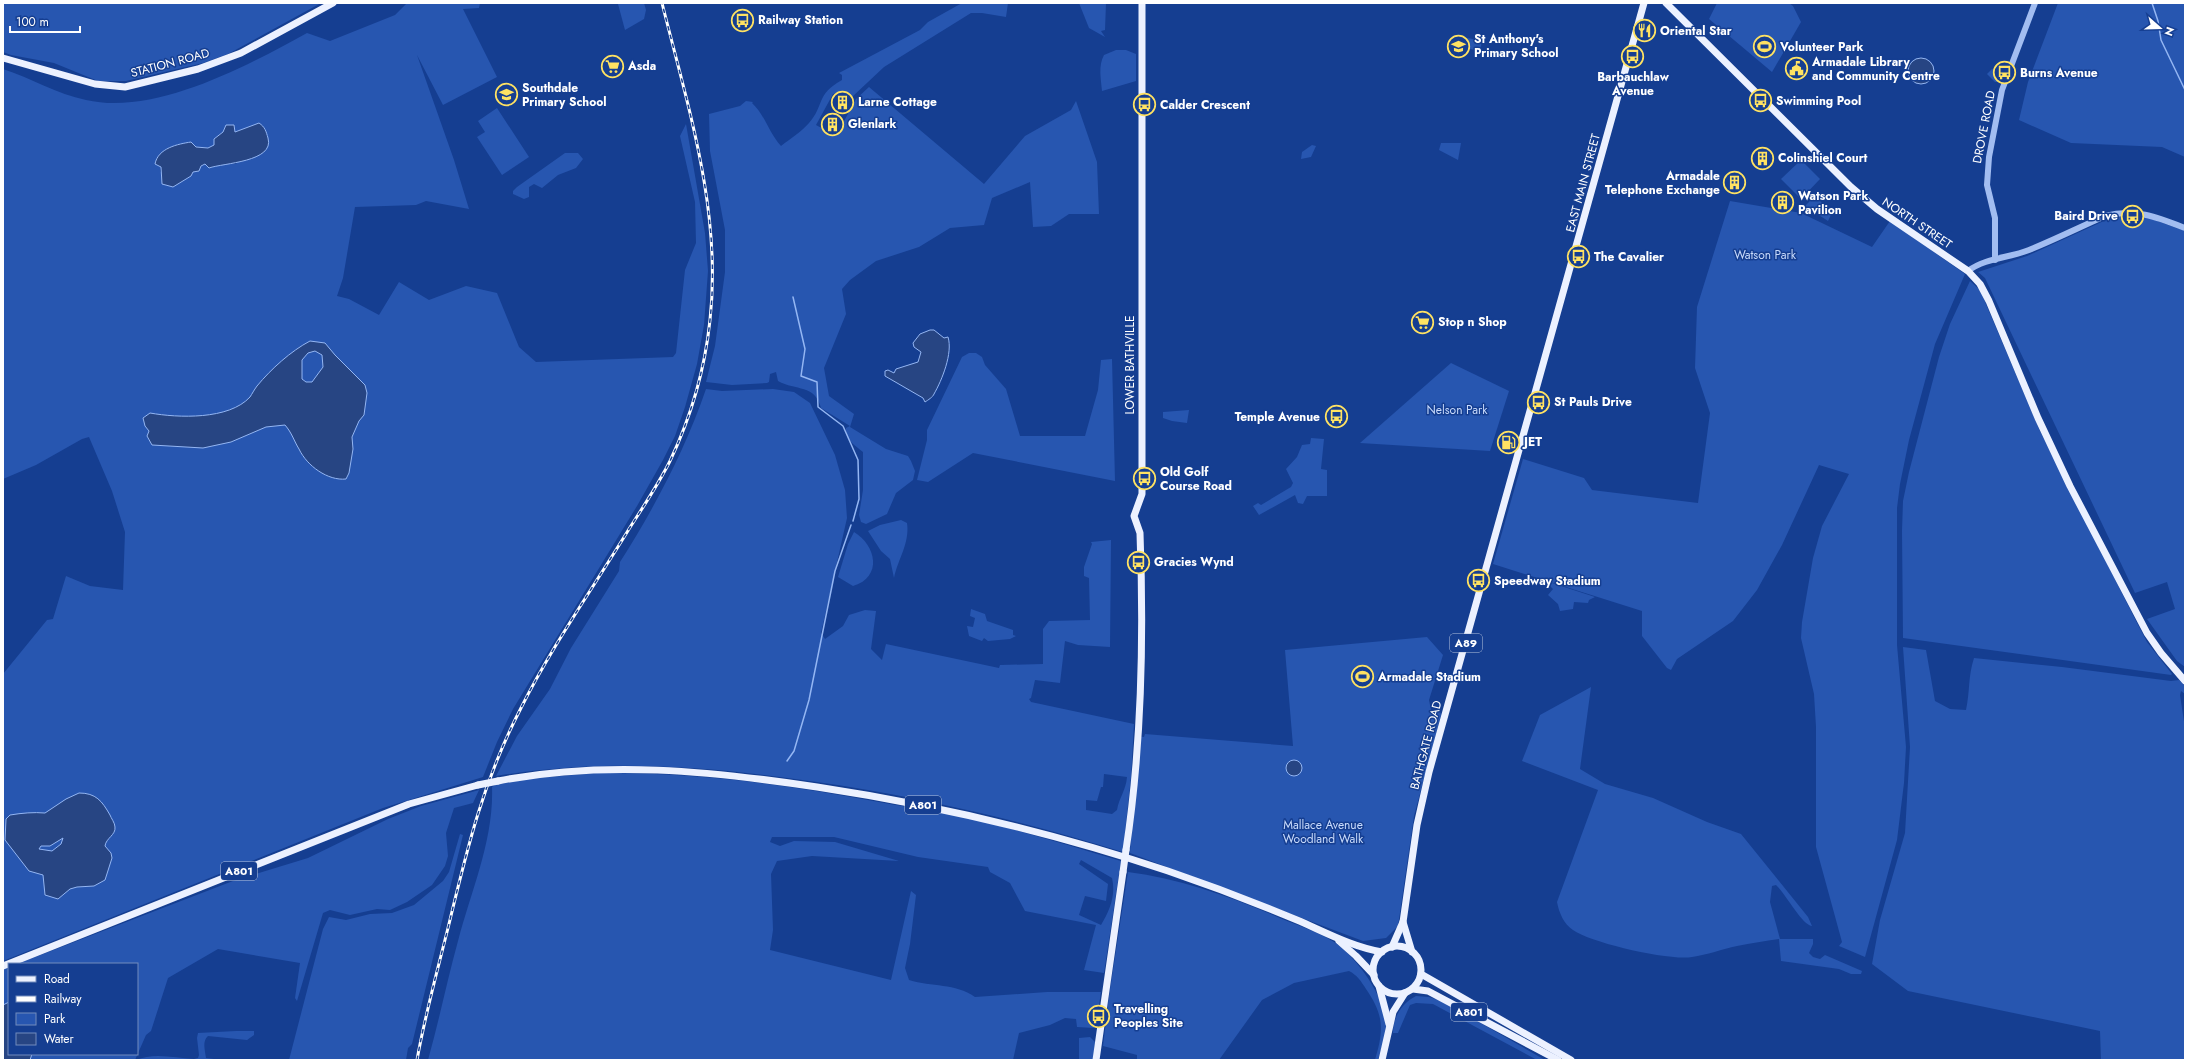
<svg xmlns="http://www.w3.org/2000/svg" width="2188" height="1063" font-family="Jost,sans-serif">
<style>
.green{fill:#2756b0;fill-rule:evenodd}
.water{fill:#274583;stroke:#94b6f3;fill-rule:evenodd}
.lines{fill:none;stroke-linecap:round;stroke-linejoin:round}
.stream{stroke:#94b6f3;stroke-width:1.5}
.minor{stroke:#a2bdf1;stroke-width:6}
.major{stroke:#ecf1ff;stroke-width:7}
.rail-casing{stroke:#fff;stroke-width:3}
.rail{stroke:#153e91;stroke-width:1.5;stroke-dasharray:4.5;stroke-linecap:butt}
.major-bridge{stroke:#ecf1ff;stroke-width:7}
.labels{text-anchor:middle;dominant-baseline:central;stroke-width:3;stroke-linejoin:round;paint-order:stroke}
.shield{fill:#153e91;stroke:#b9c5de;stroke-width:1}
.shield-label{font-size:11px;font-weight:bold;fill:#fff}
.poi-label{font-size:12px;font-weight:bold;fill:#fff;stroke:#153e91;text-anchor:start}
.street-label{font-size:12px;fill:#fff;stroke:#153e91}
.park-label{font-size:12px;fill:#c9dbfc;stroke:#153e91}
</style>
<rect width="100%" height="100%" fill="#153e91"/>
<g class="green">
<polygon points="3,3 321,3 228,54 203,63 126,81 98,81 54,63 11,55 3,52"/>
<path d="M407,3H480L479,8L463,9L497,77L443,105L417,55L454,160L469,209L426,201L416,205L355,207L343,278L337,296L349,299L379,315L399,282L429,300L466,286L497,293L519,347L536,362L673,357L676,353L685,270L696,243L695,202L680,136L686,124L705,233L708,271L704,325L697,364L685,407L675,436L663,460L637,506L513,709L497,742L483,777L383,808L3,961V674L47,620L53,619L66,576L90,586L123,590L125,532L112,491L89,437L82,439L36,465L3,479V69C31,78 57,94 86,100C155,116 247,66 307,33L330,41L395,15ZM259,123L236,164H221L209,168L205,164L193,172L191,176L173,187L160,171L161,167L196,147L209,148L214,145V139L223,132H235Z"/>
<polygon points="622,3 644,3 646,10 644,19 625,30 618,4"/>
<path d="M962,3H1008L1006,17L982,13H971L884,67L852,97L845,92L833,94L816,125L836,136L856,99L869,87L984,184L1025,136L1071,110L1076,101L1097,162L1099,214H1069L1051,226L1033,227L1030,182L992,198L984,225L950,228L919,247L876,261L850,280L842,289L846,314L824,368L829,396L854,414L850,427L886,449L908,456L911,461L915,471L913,480L896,493L887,514L866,524L861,522L859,515L863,490V452C855,445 845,440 846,428L850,426L821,408C815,384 796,391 778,381L776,372L770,374L769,382L767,383L732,385L706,382L715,346L725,272V230L710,151L709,114L740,106L746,101L753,102L752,103C765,115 769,133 781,146C790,139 801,132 809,123C825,105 815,95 842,80V75L839,73L920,30L928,22Z"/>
<polygon points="1079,3 1106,3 1105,30 1101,31 1105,37 1089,28"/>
<polygon points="1717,3 1789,3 1793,6 1801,22 1772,72 1709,19"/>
<polygon points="2058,3 2185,3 2185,157 2162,147 2071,143 2019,120 2028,82"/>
<polygon points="1463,37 1482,41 1480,51 1460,47"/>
<path d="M1116,50H1126L1136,54V81L1102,91C1101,79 1098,66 1104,55Z"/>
<polygon points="1992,69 2003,74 2000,82 1995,82 1987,74"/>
<polygon points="497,108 529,157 502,175 477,137 485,132 478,121"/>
<polygon points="1441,143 1461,143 1458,160 1439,150"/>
<polygon points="1312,145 1316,146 1311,157 1301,159 1302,152"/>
<polygon points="565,153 578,153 583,159 576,168 558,175 542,188 534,184 529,187 529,197 524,199 513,194 513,191 517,187"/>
<polygon points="1801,160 1820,179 1801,199 1781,179"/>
<polygon points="1815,196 1832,213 1828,221 1805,206"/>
<polygon points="1730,201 1801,213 1872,247 1890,221 1965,274 1935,344 1909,440 1900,484 1897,508 1897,645 1906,747 1904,783 1897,840 1865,957 1839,946 1842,942 1816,847 1816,727 1814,694 1801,638 1802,622 1813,558 1822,526 1849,474 1819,465 1782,545 1757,590 1733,621 1677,659 1671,670 1667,668 1642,636 1642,611 1493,564 1523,459 1584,478 1592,490 1698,503 1710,413 1695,368 1697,307"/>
<polygon points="2129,215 2152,219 2185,231 2185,667 2177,661 2147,619 2175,609 2167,582 2135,593 1985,278 1978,272 2027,256 2106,220"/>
<polygon points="1970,281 1980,290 2040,431 2135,619 2147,642 2172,674 2171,675 1903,638 1902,531 1903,501 1909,472 1939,357 1950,324"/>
<polygon points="969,353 976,353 982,357 985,365 1006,389 1020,436 1085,436 1098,390 1101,360 1112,359 1115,481 973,453 928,482 917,480 927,440 927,430 962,357"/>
<polygon points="1451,363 1509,391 1490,451 1360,443"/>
<path d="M706,389L722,391L773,389L794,392L810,403L835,455L845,490L847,518L821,633L825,639L843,626L849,615L865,610L876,611L871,649L882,660L886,644L999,668L1000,665L1043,664V629L1049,621L1090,620L1089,578L1084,576V567L1092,544L1091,542L1111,540L1110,647L1078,645L1065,641L1060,683L1035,680L1031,698L1029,699L1031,702L1134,724L1131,777L1123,852C1023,821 921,797 817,782C707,766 607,758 496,776L517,736L550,689L571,648L619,571L620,562C655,507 685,450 706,389ZM1104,774L1127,777C1126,790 1119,798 1117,810L1112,814L1086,810V800L1097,801L1101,787H1103Z"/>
<polygon points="1189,410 1187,423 1172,421 1163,418 1163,412"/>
<polygon points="1311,438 1324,439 1321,469 1327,470 1327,496 1307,496 1303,504 1298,503 1295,495 1259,515 1253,506 1258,503 1261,505 1291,487 1293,483 1286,469 1297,457 1302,445 1310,444"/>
<path d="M901,520L907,523C910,543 898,559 894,578L890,559L881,551L868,531L880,525Z"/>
<path d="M854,532C876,545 883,577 853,586L838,577L848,544Z"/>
<polygon points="1552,583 1595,597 1589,600 1588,603 1574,602 1573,609 1560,611 1558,604 1548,595 1553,589 1550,586"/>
<polygon points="971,609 985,614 987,621 1013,630 1013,635 1016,636 1010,639 988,641 984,638 982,641 969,636 967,626 973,627 975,618 970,616"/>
<polygon points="1427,637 1443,655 1429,700 1431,710 1440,711 1441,715 1414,816 1398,926 1386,938 1363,941 1130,853 1137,736 1144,737 1145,734 1293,746 1285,650"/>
<path d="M1903,647L1926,650L1935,701L1950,709L1966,710C1970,692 1968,676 1974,658L2062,667L2171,681L2179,680L2185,686V694L2181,691L2180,695L2185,728V1060H2101L2100,1031L1908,991L1872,964L1880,920L1905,833L1910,747Z"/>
<path d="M1591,687L1580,769L1605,784L1653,798L1707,822L1741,834L1808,917L1812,926C1801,924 1786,894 1776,885L1772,886L1770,902L1780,939H1813V944L1809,953L1813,957L1820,959L1825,955L1862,971L1861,974H1851L1839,969L1781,961L1779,939C1765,941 1751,943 1737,946C1722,949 1707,955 1692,957C1670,961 1591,943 1573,930C1564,924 1559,913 1557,902L1598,790L1522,761L1540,715Z"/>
<path d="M597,773C692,772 785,784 879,802C899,806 919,808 939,812C1001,824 1061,843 1121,861L1104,973L1084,970L1096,925L1025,911L1010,883L990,872L988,867L918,857L834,837H772L770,842L780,846L794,841L835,842L899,861L812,856L777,861L771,874L773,930L770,950L891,980L911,891L916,895L910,944L905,968L909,980C932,987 955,983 975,997L1047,992H1101L1097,1019L1094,1028L1077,1027L1076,1019L1065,1018L1050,1025L1019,1033L1013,1060H428C439,1021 447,981 458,941C471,891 494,840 492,787L495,785L525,779ZM1081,860L1112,878C1116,895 1110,910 1101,925L1079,915L1085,896L1106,901L1108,884L1079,864Z"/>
<polygon points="479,790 473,803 454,808 446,833 448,856 445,866 432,885 407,902 390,910 377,909 350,915 330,910 323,913 297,1001 295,998 300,963 218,949 168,978 151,1031 146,1035 135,1060 30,1060 32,1054 137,1054 137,964 17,964 233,881 308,858 388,819 421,806"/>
<polygon points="460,834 463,835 412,1044 408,1048 406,1060 289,1060 323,929 329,917 346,920 370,914 392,913 414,905 443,881 449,872"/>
<path d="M1128,872C1182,879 1237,899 1287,921C1303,927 1320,933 1334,942C1356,956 1386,998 1386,1025C1386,1037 1381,1049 1378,1060H1375C1384,1030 1384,1015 1366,989C1361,981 1357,975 1349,971L1294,983L1262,1000L1219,1060H1137V1055L1103,1046L1109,996Z"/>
<polygon points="9,967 9,1002 3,1005 3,969"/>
<path d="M1416,996L1429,997L1442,1001L1545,1060H1537L1433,1004L1416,1003L1410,1005L1398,1033H1393C1393,1017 1402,1003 1416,996Z"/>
<path d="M236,1031H254V1035L247,1040L208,1036C202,1041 205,1050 206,1058L222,1060H136C154,1052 175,1058 194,1059L198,1058L199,1055L197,1038L198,1033Z"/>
<polygon points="1090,1037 1095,1042 1093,1060 1079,1060 1079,1038"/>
</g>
<g class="water">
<circle cx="1921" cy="71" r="13"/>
<path d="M259,123C265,127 266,131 268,138C275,162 223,163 209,168L205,164L201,166L199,171L193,172L191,176L173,187L162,184L161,167L155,164C158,148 178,144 191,142L196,147L208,148L214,145V139L223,132L226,125H234L235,132Z"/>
<path d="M930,330H934L944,338L948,337C953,353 942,380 934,394C933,397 928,400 925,402L923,398L885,376V371L888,370L894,373L896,369L918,362L921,352L914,347L913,343L920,334Z"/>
<path d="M310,341L325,343L335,355L365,385L367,393L364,415L359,421L352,437L353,449L349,473L346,479C328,481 307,466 299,449C294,441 292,433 285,425L266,427L231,442L203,448L152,445L147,436L149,431L145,426L143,418L150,413C178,418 229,420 250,397C252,394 254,390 257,386C271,369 291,351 310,341ZM315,351L322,355L323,367L312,382H306L302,379V360L308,353Z"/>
<circle cx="1294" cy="768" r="8"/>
<path d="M79,793C96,793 102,801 110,815C111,818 115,823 115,827C116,835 106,838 105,846L111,853L112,858L105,880L94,886L77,887L70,889L58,899L45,895L43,875L29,871L5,840L6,819L10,815C22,813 34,812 45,813L66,799ZM63,838L61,844L52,851L39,849L41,846H50Z"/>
<polygon points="9,1002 9,1054 32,1054 30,1060 3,1060 3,1005"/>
</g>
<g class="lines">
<g class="stream">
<polyline points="2152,3 2158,21 2161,40 2185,90"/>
<polyline points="793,297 805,349 801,376 817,382 818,407 843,426 858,460 859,499 853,521"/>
<polyline points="787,761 794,751 809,700 835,571 851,525"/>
</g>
<g class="minor">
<polyline points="1995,260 1995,218 1987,185 1989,157 2002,90 2035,3"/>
<path d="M1968,271C1985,258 2009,258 2029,250C2054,240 2080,227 2105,216C2135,208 2157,217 2185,228"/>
</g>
<g class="major">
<polyline points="1666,3 1851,187 1877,209 1968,271 1980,284 1989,301 2038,418 2070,486 2147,633 2161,653 2185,681"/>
<polyline points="3,58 95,84 125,87 198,69 241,53 333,3"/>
<path d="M498,781C604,760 711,771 817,787C936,805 1054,833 1168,871C1212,886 1254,902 1297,920C1325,932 1352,947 1382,952"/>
<path d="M1126,850C1142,745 1144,639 1140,533L1134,516L1142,494V3"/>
<polyline points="1403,922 1412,952"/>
<polyline points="1339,941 1356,956 1374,975"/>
<circle cx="1397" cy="970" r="24"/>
<polyline points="1392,947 1403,922 1417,825 1429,772 1644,3"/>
<polyline points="3,966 409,804 478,785"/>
<polyline points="1421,974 1571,1060"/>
<polyline points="1379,986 1389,1024"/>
<polyline points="1413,989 1428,991 1558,1060"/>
<polyline points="1096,1060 1123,872"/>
<polyline points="1382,1060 1393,1012 1405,993"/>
</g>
<defs>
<path id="rail" d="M417,1060C425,1015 437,972 448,928C467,849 483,781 521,708C552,646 593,588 629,529C643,507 658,485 670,461C691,417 705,368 710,320C722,212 688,107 662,3"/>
</defs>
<use href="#rail" class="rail-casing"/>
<use href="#rail" class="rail"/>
<g class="major-bridge">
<polyline points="478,785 498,781"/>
<polyline points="1123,872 1126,850"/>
</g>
</g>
<defs>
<symbol id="bus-ring" viewBox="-11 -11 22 22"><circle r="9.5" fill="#153e91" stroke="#ffe262" stroke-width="1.5"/><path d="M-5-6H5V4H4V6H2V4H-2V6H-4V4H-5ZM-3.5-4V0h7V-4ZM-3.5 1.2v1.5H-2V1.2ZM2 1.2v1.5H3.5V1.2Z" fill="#ffe262"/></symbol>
<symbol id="restaurant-ring" viewBox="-11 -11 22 22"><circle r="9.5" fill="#153e91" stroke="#ffe262" stroke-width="1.5"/><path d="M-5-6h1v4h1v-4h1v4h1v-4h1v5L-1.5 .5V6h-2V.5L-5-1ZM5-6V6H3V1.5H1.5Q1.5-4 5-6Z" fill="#ffe262"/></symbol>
<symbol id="school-ring" viewBox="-11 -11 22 22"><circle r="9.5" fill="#153e91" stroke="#ffe262" stroke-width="1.5"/><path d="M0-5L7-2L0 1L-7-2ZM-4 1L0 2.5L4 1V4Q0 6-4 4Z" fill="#ffe262"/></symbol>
<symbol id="stadium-ring" viewBox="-11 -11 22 22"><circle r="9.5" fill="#153e91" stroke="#ffe262" stroke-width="1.5"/><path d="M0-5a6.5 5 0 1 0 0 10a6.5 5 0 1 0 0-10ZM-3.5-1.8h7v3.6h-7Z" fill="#ffe262"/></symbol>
<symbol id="supermarket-ring" viewBox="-11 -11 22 22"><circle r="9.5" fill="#153e91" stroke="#ffe262" stroke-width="1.5"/><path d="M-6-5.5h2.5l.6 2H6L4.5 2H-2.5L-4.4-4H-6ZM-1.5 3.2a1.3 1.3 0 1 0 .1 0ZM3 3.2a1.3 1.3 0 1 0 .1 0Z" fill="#ffe262"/></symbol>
<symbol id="civic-ring" viewBox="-11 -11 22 22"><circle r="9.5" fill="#153e91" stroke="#ffe262" stroke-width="1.5"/><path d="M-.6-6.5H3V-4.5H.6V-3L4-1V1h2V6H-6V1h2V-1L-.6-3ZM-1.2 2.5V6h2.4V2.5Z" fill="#ffe262"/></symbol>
<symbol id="building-ring" viewBox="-11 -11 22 22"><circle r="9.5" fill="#153e91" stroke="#ffe262" stroke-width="1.5"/><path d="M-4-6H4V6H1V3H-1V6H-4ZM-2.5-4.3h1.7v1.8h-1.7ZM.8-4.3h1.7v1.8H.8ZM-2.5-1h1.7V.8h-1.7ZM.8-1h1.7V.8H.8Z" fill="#ffe262"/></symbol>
<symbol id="fuel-ring" viewBox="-11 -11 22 22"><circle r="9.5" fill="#153e91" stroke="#ffe262" stroke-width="1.5"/><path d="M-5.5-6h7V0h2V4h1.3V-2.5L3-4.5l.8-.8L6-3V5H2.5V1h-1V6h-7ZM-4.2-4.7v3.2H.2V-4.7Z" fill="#ffe262"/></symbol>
</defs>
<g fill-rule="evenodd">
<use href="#bus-ring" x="730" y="8" width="25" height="25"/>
<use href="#restaurant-ring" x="1632" y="18" width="25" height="25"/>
<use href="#school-ring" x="1446" y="34" width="25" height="25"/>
<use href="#stadium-ring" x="1752" y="34" width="25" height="25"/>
<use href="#bus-ring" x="1620" y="44" width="25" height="25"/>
<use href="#supermarket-ring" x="600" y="54" width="25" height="25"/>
<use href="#civic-ring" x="1784" y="56" width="25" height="25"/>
<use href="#bus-ring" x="1992" y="60" width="25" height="25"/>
<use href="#school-ring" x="494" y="82" width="25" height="25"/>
<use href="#bus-ring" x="1748" y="88" width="25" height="25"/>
<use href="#building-ring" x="830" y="90" width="25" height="25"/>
<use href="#bus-ring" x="1132" y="92" width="25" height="25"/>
<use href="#building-ring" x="820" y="112" width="25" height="25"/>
<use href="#building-ring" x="1750" y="146" width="25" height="25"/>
<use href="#building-ring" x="1722" y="170" width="25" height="25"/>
<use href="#building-ring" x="1770" y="190" width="25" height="25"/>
<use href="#bus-ring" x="2120" y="204" width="25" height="25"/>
<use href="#bus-ring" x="1566" y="244" width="25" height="25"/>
<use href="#supermarket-ring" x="1410" y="310" width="25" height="25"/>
<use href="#bus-ring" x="1526" y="390" width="25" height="25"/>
<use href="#bus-ring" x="1324" y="404" width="25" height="25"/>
<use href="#fuel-ring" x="1496" y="430" width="25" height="25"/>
<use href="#bus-ring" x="1132" y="466" width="25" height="25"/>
<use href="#bus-ring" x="1126" y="550" width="25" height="25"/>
<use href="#bus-ring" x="1466" y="568" width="25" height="25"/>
<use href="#stadium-ring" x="1350" y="664" width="25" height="25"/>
<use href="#bus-ring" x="1086" y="1004" width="25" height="25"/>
</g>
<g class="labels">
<g class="shield">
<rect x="1450" y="634" width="32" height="18" rx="3"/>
<rect x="905" y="796" width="36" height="18" rx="3"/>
<rect x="221" y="862" width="36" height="18" rx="3"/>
<rect x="1451" y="1003" width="36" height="18" rx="3"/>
</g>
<g class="shield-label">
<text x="1466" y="643">A89</text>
<text x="923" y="805">A801</text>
<text x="239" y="871">A801</text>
<text x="1469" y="1012">A801</text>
</g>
<g class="poi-label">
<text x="758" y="20">Railway Station</text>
<text x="1660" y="31">Oriental Star</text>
<text x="1474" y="39">St Anthony's<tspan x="1474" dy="14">Primary School</tspan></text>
<text x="1780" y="47">Volunteer Park</text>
<text x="1812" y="62">Armadale Library<tspan x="1812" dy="14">and Community Centre</tspan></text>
<text x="628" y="66">Asda</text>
<text x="2020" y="73">Burns Avenue</text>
<text x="1633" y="77" text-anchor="middle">Barbauchlaw<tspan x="1633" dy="14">Avenue</tspan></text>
<text x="522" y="88">Southdale<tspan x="522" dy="14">Primary School</tspan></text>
<text x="1776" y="101">Swimming Pool</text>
<text x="858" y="102">Larne Cottage</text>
<text x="1160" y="105">Calder Crescent</text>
<text x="848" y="124">Glenlark</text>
<text x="1778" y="158">Colinshiel Court</text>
<text x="1720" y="176" text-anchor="end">Armadale<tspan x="1720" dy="14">Telephone Exchange</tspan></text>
<text x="1798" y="196">Watson Park<tspan x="1798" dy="14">Pavilion</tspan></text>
<text x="2118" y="216" text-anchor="end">Baird Drive</text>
<text x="1594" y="257">The Cavalier</text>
<text x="1438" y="322">Stop n Shop</text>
<text x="1554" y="402">St Pauls Drive</text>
<text x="1320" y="417" text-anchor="end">Temple Avenue</text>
<text x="1524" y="442">JET</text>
<text x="1160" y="472">Old Golf<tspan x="1160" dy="14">Course Road</tspan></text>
<text x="1154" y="562">Gracies Wynd</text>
<text x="1494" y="581">Speedway Stadium</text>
<text x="1378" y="677">Armadale Stadium</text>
<text x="1114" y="1009">Travelling<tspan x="1114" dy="14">Peoples Site</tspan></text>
</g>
<g class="street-label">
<text transform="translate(170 63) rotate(-15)">STATION ROAD</text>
<text transform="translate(1984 127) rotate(-79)">DROVE ROAD</text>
<text transform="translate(1583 183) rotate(-75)">EAST MAIN STREET</text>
<text transform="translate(1917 223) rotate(34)">NORTH STREET</text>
<text transform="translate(1130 365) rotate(-90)">LOWER BATHVILLE</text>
<text transform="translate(1426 745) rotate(-75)">BATHGATE ROAD</text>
</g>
<g class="park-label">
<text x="1765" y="255">Watson Park</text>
<text x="1457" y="410">Nelson Park</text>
<text x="1323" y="825">Mallace Avenue<tspan x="1323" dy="14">Woodland Walk</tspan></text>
</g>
</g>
<rect width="2188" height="1063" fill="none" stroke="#ffffff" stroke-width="8"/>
<rect x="8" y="963" width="130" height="92" fill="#153e91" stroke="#738bbd"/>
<rect x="16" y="976" width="20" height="6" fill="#ecf1ff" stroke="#738bbd"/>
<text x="44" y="983" font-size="12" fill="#ffffff">Road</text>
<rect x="16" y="996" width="20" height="6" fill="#ffffff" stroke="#738bbd"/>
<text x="44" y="1003" font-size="12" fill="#ffffff">Railway</text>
<rect x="16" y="1013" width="20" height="12" fill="#2756b0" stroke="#738bbd"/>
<text x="44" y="1023" font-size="12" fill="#ffffff">Park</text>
<rect x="16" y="1033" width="20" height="12" fill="#274583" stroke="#738bbd"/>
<text x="44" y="1043" font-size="12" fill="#ffffff">Water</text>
<g transform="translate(2160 28) rotate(110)" stroke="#153e91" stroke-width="3" paint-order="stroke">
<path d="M0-3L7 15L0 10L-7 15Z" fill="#ffffff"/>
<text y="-6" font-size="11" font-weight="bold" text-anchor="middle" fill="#ffffff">N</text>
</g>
<path d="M10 26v6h70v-6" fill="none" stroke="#ffffff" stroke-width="2"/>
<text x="16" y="26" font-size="12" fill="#ffffff" stroke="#153e91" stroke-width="3" paint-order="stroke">100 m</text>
</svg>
